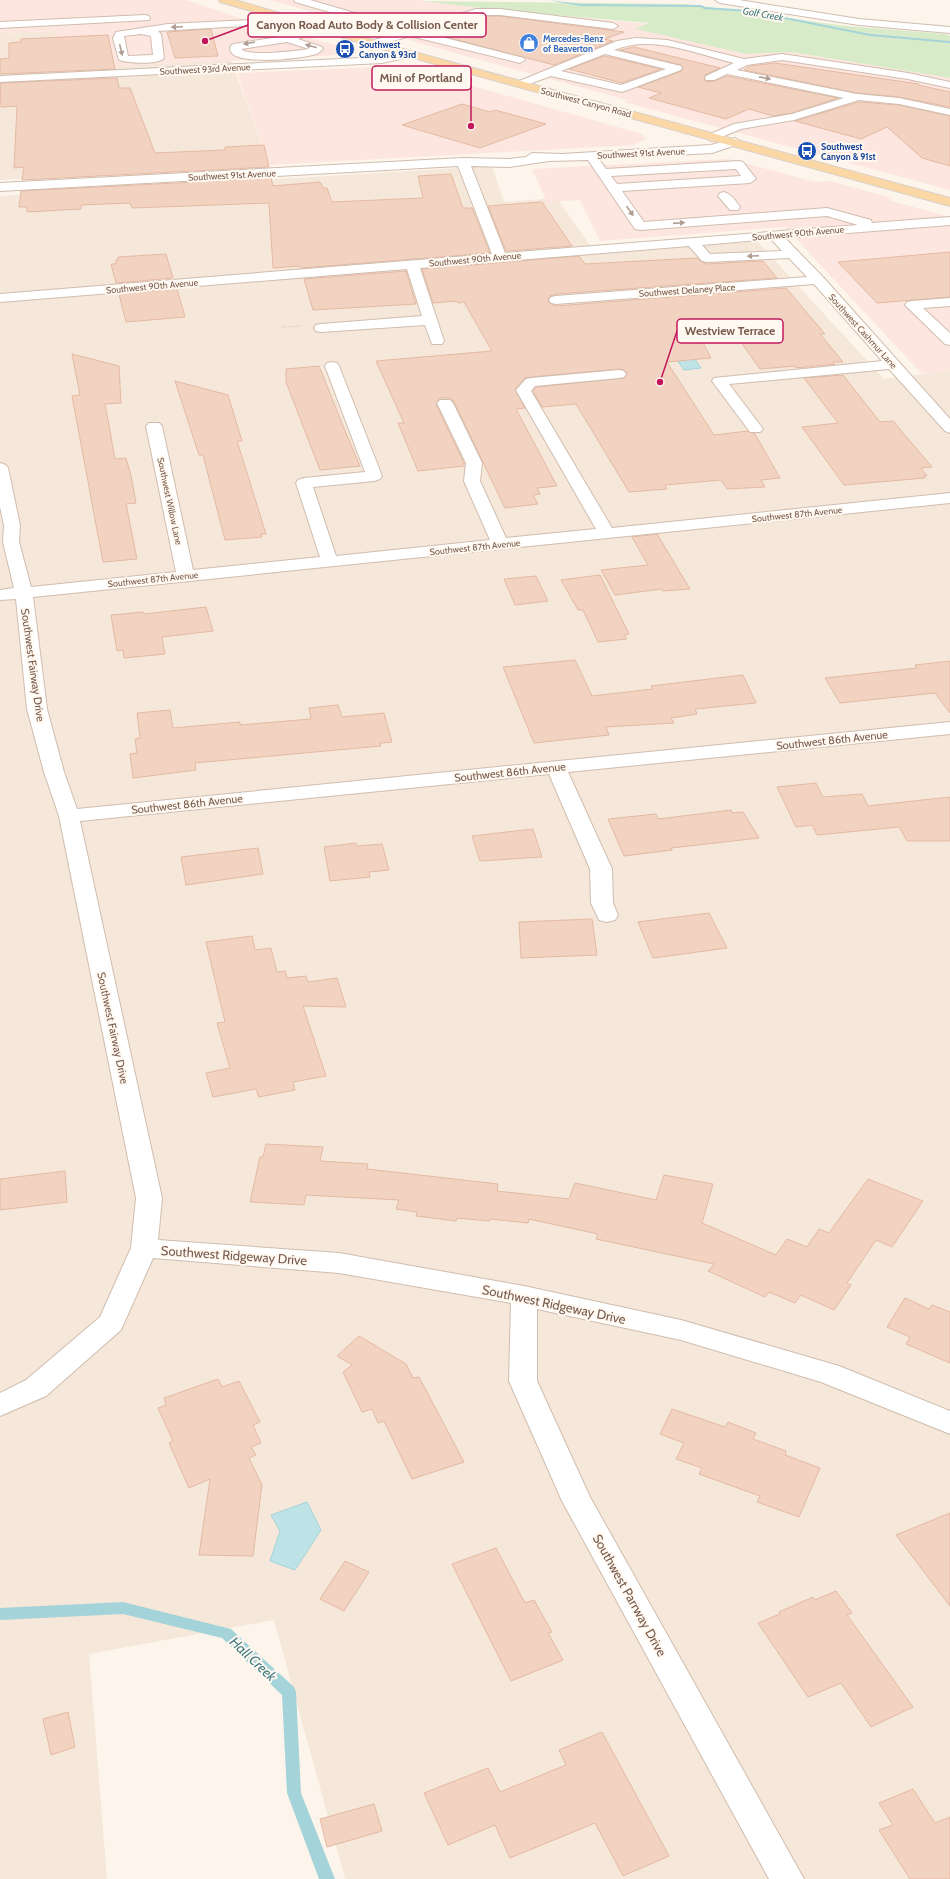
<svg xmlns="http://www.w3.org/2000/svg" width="950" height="1879" font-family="Cabin,sans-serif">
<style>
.residential{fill:#f5e7d9}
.commercial{fill:#fde6df}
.green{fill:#d8ebc8}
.water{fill:#bee3e7;stroke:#a4d3d9}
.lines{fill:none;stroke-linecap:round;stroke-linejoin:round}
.stream{fill:#a4d3d9;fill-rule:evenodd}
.building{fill:#f2d3c2;stroke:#e5b9a2}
.minor-casing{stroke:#d0bdaf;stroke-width:2}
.major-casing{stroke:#d9d1cd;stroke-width:2}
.path{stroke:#d8b6a4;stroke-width:1.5;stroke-dasharray:0.5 1.5;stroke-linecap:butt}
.minor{fill:#fff;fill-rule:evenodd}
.major{fill:#fad7a4;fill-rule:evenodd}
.oneway{fill:#af9d94}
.labels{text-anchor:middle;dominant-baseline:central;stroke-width:4;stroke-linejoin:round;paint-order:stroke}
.far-shop-label{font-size:9px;font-weight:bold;fill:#366cbe;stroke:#fff9f1;text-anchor:start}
.far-transit-label{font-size:9px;font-weight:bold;fill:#164399;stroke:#fff9f1;text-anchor:start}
.far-street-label{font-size:9px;fill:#795b4d;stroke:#fff9f1}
.far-water-label{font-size:10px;font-style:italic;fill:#437c84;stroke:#fff9f1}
.street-label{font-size:11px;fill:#795b4d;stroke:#fff9f1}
.near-street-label{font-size:13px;fill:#795b4d;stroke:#fff9f1}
.near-water-label{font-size:14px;font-style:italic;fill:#437c84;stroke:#fff9f1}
.leader{fill:none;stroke:#c2185b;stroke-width:1.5}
.callout-dot{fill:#c2185b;stroke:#fff9f1;stroke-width:1.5}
.callout{fill:#fff9f1;stroke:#c2185b;stroke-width:1.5}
.callout-label{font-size:12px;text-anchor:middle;font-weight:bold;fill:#795b4d}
</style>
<rect width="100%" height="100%" fill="#fdf5eb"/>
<g class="residential">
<polygon points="55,31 61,69 231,60 269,165 0,180 0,33"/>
<polygon points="492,166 504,202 557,198 596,254 757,241 884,379 950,371 950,1879 345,1879 274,1620 89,1654 107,1879 0,1879 0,196"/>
</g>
<g class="commercial">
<polygon points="0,0 186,0 249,21 345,48 350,51 339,55 61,69 55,31 0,33"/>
<polygon points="270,0 417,0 507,11 650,24 636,29 746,54 791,52 950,78 950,190 624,102 627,100 415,42 417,42"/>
<polygon points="402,66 642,134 646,139 634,145 269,165 237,73"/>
<polygon points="729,159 815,182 830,181 893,198 888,200 950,217 950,371 922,374 785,227 600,241 580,200 547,202 532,169"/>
</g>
<polygon class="green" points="421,1 685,4 846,26 946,34 950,36 950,78 791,52 746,54 635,29 649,23 507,11"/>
<g class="water">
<polygon points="691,354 701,368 684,370 674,356"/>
<polygon points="307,1502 321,1530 295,1570 270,1561 280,1531 271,1515"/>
</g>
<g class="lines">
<g class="stream">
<polygon points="548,0 581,4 701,5 705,7 749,10 870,34 950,41 950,43 870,36 749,12 704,9 700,7 581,6"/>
<polygon points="123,1602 231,1629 294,1687 296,1692 301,1793 335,1879 319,1879 287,1793 282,1695 222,1638 123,1614 0,1620 0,1608"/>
</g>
</g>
<g class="building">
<polygon points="490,16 500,16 624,32 605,39 613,41 554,65 438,35"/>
<polygon points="211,29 218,56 175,58 167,32"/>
<polygon points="108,35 115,69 0,74 0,59 9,58 9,43 21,42 21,39"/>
<polygon points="634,47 720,68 705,75 704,79 706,82 715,81 727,76 838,98 792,113 773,116 749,109 726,119 649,98 661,93 638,87 682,71 683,67 681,65 620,50"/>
<polygon points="605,56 661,69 622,83 569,69"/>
<polygon points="775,63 919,84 918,85 950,92 950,107 899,97 857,93 744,70 750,66"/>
<polygon points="117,78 119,88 130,88 155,153 225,150 225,147 264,145 269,167 22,180 24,167 14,168 17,106 1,107 0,83"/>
<polygon points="859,102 899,105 950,116 950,166 922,158 887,127 861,139 795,121"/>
<polygon points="462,104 490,112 495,110 546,124 480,148 402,125"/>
<polygon points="451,174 463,208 472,208 490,253 301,268 300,266 273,268 269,203 132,208 130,203 81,205 81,209 27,212 27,207 19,207 21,191 271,178 273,186 320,182 323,188 327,188 332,202 423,198 418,176"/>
<polygon points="542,202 572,246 506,251 488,206"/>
<polygon points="950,252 950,297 877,303 838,262"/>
<polygon points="166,254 173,278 116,283 111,264 116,264 116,260 118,260 118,257"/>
<polygon points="579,256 585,264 697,258 702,262 707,264 763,261 777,278 556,294 550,296 548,301 551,304 556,306 786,288 825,334 820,334 843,362 833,362 835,364 796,368 795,366 760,369 728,324 702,341 711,358 667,362 714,435 748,431 755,434 780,478 761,480 765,487 727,489 721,480 665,485 667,489 629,492 576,404 542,407 533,391 536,387 624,378 627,373 624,370 619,369 531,377 525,378 515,389 525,408 516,409 557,486 537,488 540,494 533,495 538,504 505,508 454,402 450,398 440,398 436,404 464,463 464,466 418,471 398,423 404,423 376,361 492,351 464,302 458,303 457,301 433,303 422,269"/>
<polygon points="406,271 416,304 313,310 304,279"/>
<polygon points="177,289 185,317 126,322 119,294"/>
<polygon points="72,354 119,366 121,403 105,404 115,459 126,458 131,476 136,503 126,504 137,559 103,562 72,396 80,395"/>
<polygon points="319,366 343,426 360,466 320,470 286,382 286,369"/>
<polygon points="843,375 880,422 893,421 932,467 921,468 927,476 924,476 925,478 844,485 802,427 838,423 804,378"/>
<polygon points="175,381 228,395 242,441 237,441 266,534 261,534 262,537 225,540 203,455 199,455"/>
<polygon points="657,534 690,589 663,591 662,589 615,595 601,570 648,565 632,537"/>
<polygon points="600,575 629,634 624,635 627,639 598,642 583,610 578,610 561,580"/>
<polygon points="536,576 548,601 515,605 504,579"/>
<polygon points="206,607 213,631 162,637 165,654 124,658 123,650 117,651 111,615 143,612 144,614"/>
<polygon points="575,660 592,696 653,689 651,686 743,675 756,703 695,709 697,714 671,718 674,723 606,727 609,735 534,743 503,667"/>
<polygon points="950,661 950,713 935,693 840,703 825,678 917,668 915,665"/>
<polygon points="338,705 342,717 384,713 392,742 380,743 381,746 195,763 196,770 133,778 130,754 137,753 135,739 140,738 137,713 170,710 173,728 240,722 240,725 311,719 309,708"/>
<polygon points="816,783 823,797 862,794 868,806 950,797 950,841 907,841 899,827 817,835 812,825 796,827 777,787"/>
<polygon points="731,810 732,813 743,812 759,838 671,848 672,850 624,856 608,819 656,814 658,819"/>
<polygon points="533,829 542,857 480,861 472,836"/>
<polygon points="356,843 357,846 382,844 389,870 369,872 370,877 330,881 324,847"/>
<polygon points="258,848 263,874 186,885 181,857"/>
<polygon points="709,913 727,948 653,958 638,922"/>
<polygon points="592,919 597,955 521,958 519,922"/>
<polygon points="252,936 255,950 271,948 277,972 285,971 287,978 306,976 308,982 337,978 346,1007 303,1006 326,1076 293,1082 295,1090 259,1097 256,1089 213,1097 206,1073 230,1068 217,1023 225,1022 206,942"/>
<polygon points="266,1144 323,1147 320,1161 368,1164 367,1169 498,1184 497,1191 569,1199 575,1183 656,1200 664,1175 713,1184 702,1223 776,1255 787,1239 807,1247 819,1229 829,1233 868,1179 923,1201 892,1247 876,1240 847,1283 851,1285 834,1310 801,1295 795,1303 769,1292 765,1297 708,1271 714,1264 596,1239 598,1234 529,1219 528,1223 490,1219 489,1221 457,1218 456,1221 416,1216 417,1212 396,1209 399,1200 306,1195 304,1205 250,1202 260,1157 263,1157"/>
<polygon points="65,1171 67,1202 0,1210 0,1179"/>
<polygon points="905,1298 929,1309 932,1305 950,1312 950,1363 906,1344 910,1337 887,1327"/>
<polygon points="359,1336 406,1364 413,1378 419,1377 464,1462 412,1479 384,1421 378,1423 372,1409 362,1412 343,1372 352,1365 337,1356"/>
<polygon points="218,1379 222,1387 239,1381 260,1422 253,1425 261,1443 251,1447 256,1455 249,1458 262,1485 253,1556 199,1555 210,1479 189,1488 169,1443 173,1441 158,1408 166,1405 164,1398"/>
<polygon points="672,1409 725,1427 728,1422 756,1433 753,1439 786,1451 785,1455 820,1468 799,1517 757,1502 760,1496 699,1474 702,1468 676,1459 684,1443 660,1434"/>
<polygon points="950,1513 950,1606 896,1535"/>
<polygon points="496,1548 525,1603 534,1600 552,1632 548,1633 563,1660 511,1681 452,1564"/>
<polygon points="345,1561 369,1572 344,1611 320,1599"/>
<polygon points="836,1591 852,1613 847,1615 913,1707 871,1727 841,1683 808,1697 758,1623 780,1614 779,1612 813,1597 815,1600"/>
<polygon points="68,1712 75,1747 51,1755 43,1719"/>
<polygon points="602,1732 669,1856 623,1876 595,1823 510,1858 495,1825 448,1845 424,1793 488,1768 500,1792 566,1765 559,1750"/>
<polygon points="913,1789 935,1823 950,1817 950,1879 910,1879 879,1830 893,1825 879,1803"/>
<polygon points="374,1804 382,1831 327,1847 320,1819"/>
</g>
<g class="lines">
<defs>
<g id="minor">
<polygon points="294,0 310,0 410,29 476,9 500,9 613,23 618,26 613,29 500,15 477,15 422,32 524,58 525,60 520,63 410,36 376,46 368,46 367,44 368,42 399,32 295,2"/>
<polygon points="715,0 739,0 859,19 950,27 950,33 859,25 720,3"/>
<polygon points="145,15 149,16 150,18 149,20 0,28 0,22"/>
<path d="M291,18L296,21L295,23L158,31L161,34L164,58C158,65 128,63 119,60L113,38L116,32L168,24ZM141,34L151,36L153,55L128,56L124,36Z"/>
<path d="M316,25L321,28L320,30L298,39L322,47L323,49L317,54C298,59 251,64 234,55C231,53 230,50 230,47L233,44L286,36ZM287,42L309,49C296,51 249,57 241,49Z"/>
<path d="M636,38L667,40L744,59L782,54L908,73L950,82V88L908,79L782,60L747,65L737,70L857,94L899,98L950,109V115L899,104L859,100L794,120L741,129L712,141L708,139L706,137L708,135L734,124L792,114L844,98L727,74L714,80H706L705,78L706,76L734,63C696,54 652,34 614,50L681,66L682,68L681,70L622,92L551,76L521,87L515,84L517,82L617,41ZM605,54L666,69L621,85L561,71Z"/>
<polygon points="410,51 415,54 414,56 382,63 0,82 0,76 382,57"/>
<path d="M735,138L741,142L739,144L712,153L599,159L606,169L739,161L743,162L756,179L750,183L622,191L644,222L827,208L871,220L872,223L950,217V225L785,238L823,277L950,419V433L945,431L889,369L729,384L763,429L760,432H750L712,381L714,378L882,361L814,284L556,304L551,303L549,300L551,297L556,296L807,277L789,258L707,262L702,261L689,246L420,268L444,341L442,344H432L425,325L321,332L316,331L314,328L316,325L321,324L422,316L407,269L0,302V294L492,254L458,166L0,191V183L463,158L509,159L526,157L532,153L562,154L711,145ZM588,160L635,229L640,230L827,216L858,225L505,253L471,166L509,167L549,161ZM736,169L741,176L617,184L611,176ZM771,239L782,251L710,254L702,245Z"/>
<path d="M724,192C731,194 736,201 740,207L738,210H730L718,196L720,193Z"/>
<polygon points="950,298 950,306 923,308 950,333 950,345 945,344 905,305 907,302 912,301"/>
<polygon points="332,362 337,363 339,366 382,476 380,479 374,481 313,487 336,556 490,540 464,481 466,463 437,403 440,400 450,400 453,403 482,463 480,481 506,538 596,529 516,390 526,379 531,378 619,370 624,371 626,374 624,377 619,378 535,386 531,391 612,528 950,493 950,503 33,597 47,709 64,772 77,809 950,722 950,734 568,772 612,869 613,903 618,915 615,920 607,922 599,920 591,903 590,869 549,774 80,821 162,1198 158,1240 339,1253 524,1286 681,1320 839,1366 950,1411 950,1434 821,1382 681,1340 537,1309 537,1381 590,1497 804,1879 769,1879 562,1501 509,1381 511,1303 339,1273 153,1258 121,1330 46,1396 0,1416 0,1393 26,1380 100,1317 131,1248 136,1198 59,816 44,772 27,709 16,599 0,600 0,590 14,588 3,542 4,525 0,507 0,463 6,465 8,468 20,525 19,542 31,587 176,572 146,426 149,423 159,423 162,426 193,570 320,557 296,483 298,480 304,478 365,472 325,366 327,363"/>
</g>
<polygon id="major" points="219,0 235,0 414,52 950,198 950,206 406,56 220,2"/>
</defs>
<use href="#minor" class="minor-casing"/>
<use href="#major" class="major-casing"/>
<polyline class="path" points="282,327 301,326"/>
<use href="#minor" class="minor"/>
<use href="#major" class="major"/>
</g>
<defs><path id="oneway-solid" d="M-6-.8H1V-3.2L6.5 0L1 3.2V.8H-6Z"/></defs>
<g class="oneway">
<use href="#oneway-solid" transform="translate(177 27) rotate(177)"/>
<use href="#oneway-solid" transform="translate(249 43) rotate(170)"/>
<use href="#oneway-solid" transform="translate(311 46) rotate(-164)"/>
<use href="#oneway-solid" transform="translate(121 50) rotate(77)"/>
<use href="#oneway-solid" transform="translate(765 78) rotate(11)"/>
<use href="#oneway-solid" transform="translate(630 211) rotate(55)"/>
<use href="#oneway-solid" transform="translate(679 223) rotate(-4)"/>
<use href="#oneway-solid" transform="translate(753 256) rotate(177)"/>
</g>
<defs>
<symbol id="shop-disc" viewBox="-11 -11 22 22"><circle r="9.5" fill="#3f7fe0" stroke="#fff9f1"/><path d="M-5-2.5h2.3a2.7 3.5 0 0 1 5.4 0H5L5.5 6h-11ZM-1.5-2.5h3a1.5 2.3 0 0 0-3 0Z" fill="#fff"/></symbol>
<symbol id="bus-disc" viewBox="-11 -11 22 22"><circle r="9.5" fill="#1a4fb4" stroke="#fff9f1"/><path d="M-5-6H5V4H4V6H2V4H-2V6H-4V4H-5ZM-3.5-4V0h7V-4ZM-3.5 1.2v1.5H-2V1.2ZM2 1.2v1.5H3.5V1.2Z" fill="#fff"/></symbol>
</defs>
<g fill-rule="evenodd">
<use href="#shop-disc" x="518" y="32" width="22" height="22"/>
<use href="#bus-disc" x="334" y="38" width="22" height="22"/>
<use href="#bus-disc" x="796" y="140" width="22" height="22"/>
</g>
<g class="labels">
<g class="far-shop-label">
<text x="543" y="38">Mercedes-Benz<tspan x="543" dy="10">of Beaverton</tspan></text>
</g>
<g class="far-transit-label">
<text x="359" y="44">Southwest<tspan x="359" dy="10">Canyon &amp; 93rd</tspan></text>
<text x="821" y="146">Southwest<tspan x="821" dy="10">Canyon &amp; 91st</tspan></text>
</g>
<g class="far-street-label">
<text transform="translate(205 69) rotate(-3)">Southwest 93rd Avenue</text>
<text transform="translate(586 102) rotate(15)">Southwest Canyon Road</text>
<text transform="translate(641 153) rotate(-3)">Southwest 91st Avenue</text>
<text transform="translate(232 175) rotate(-3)">Southwest 91st Avenue</text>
<text transform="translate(798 233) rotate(-5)">Southwest 90th Avenue</text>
<text transform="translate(475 259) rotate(-5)">Southwest 90th Avenue</text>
<text transform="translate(152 286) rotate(-5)">Southwest 90th Avenue</text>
<text transform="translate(687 290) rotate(-4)">Southwest Delaney Place</text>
<text transform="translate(863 331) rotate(48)">Southwest Cashmur Lane</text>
<text transform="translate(170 501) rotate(78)">Southwest Willow Lane</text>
<text transform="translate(797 514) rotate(-6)">Southwest 87th Avenue</text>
<text transform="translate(475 547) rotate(-6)">Southwest 87th Avenue</text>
<text transform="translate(153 579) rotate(-6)">Southwest 87th Avenue</text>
</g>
<g class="far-water-label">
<text transform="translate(763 14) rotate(10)">Golf Creek</text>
</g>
<g class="street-label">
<text transform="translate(33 665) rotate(82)">Southwest Fairway Drive</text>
<text transform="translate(832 740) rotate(-6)">Southwest 86th Avenue</text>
<text transform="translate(510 772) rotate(-6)">Southwest 86th Avenue</text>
<text transform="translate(187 804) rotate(-6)">Southwest 86th Avenue</text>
<text transform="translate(113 1028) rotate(78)">Southwest Fairway Drive</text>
</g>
<g class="near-street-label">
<text transform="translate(234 1255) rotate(4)">Southwest Ridgeway Drive</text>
<text transform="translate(554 1304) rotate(12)">Southwest Ridgeway Drive</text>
<text transform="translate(630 1595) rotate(61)">Southwest Parrway Drive</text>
</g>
<g class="near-water-label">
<text transform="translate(253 1659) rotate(43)">Hall Creek</text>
</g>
</g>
<path class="leader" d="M205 41L248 25M471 126L471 78M660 382L677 331"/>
<g class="callout-dot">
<circle cx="205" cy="41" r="4"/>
<circle cx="471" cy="126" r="4"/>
<circle cx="660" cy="382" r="4"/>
</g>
<g class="callout">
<rect x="248" y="13" width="238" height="24" rx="4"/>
<rect x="372" y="66" width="99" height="24" rx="4"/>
<rect x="677" y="319" width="106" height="24" rx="4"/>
</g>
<g class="callout-label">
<text x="367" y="29">Canyon Road Auto Body &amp; Collision Center</text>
<text x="421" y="82">Mini of Portland</text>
<text x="730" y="335">Westview Terrace</text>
</g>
</svg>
